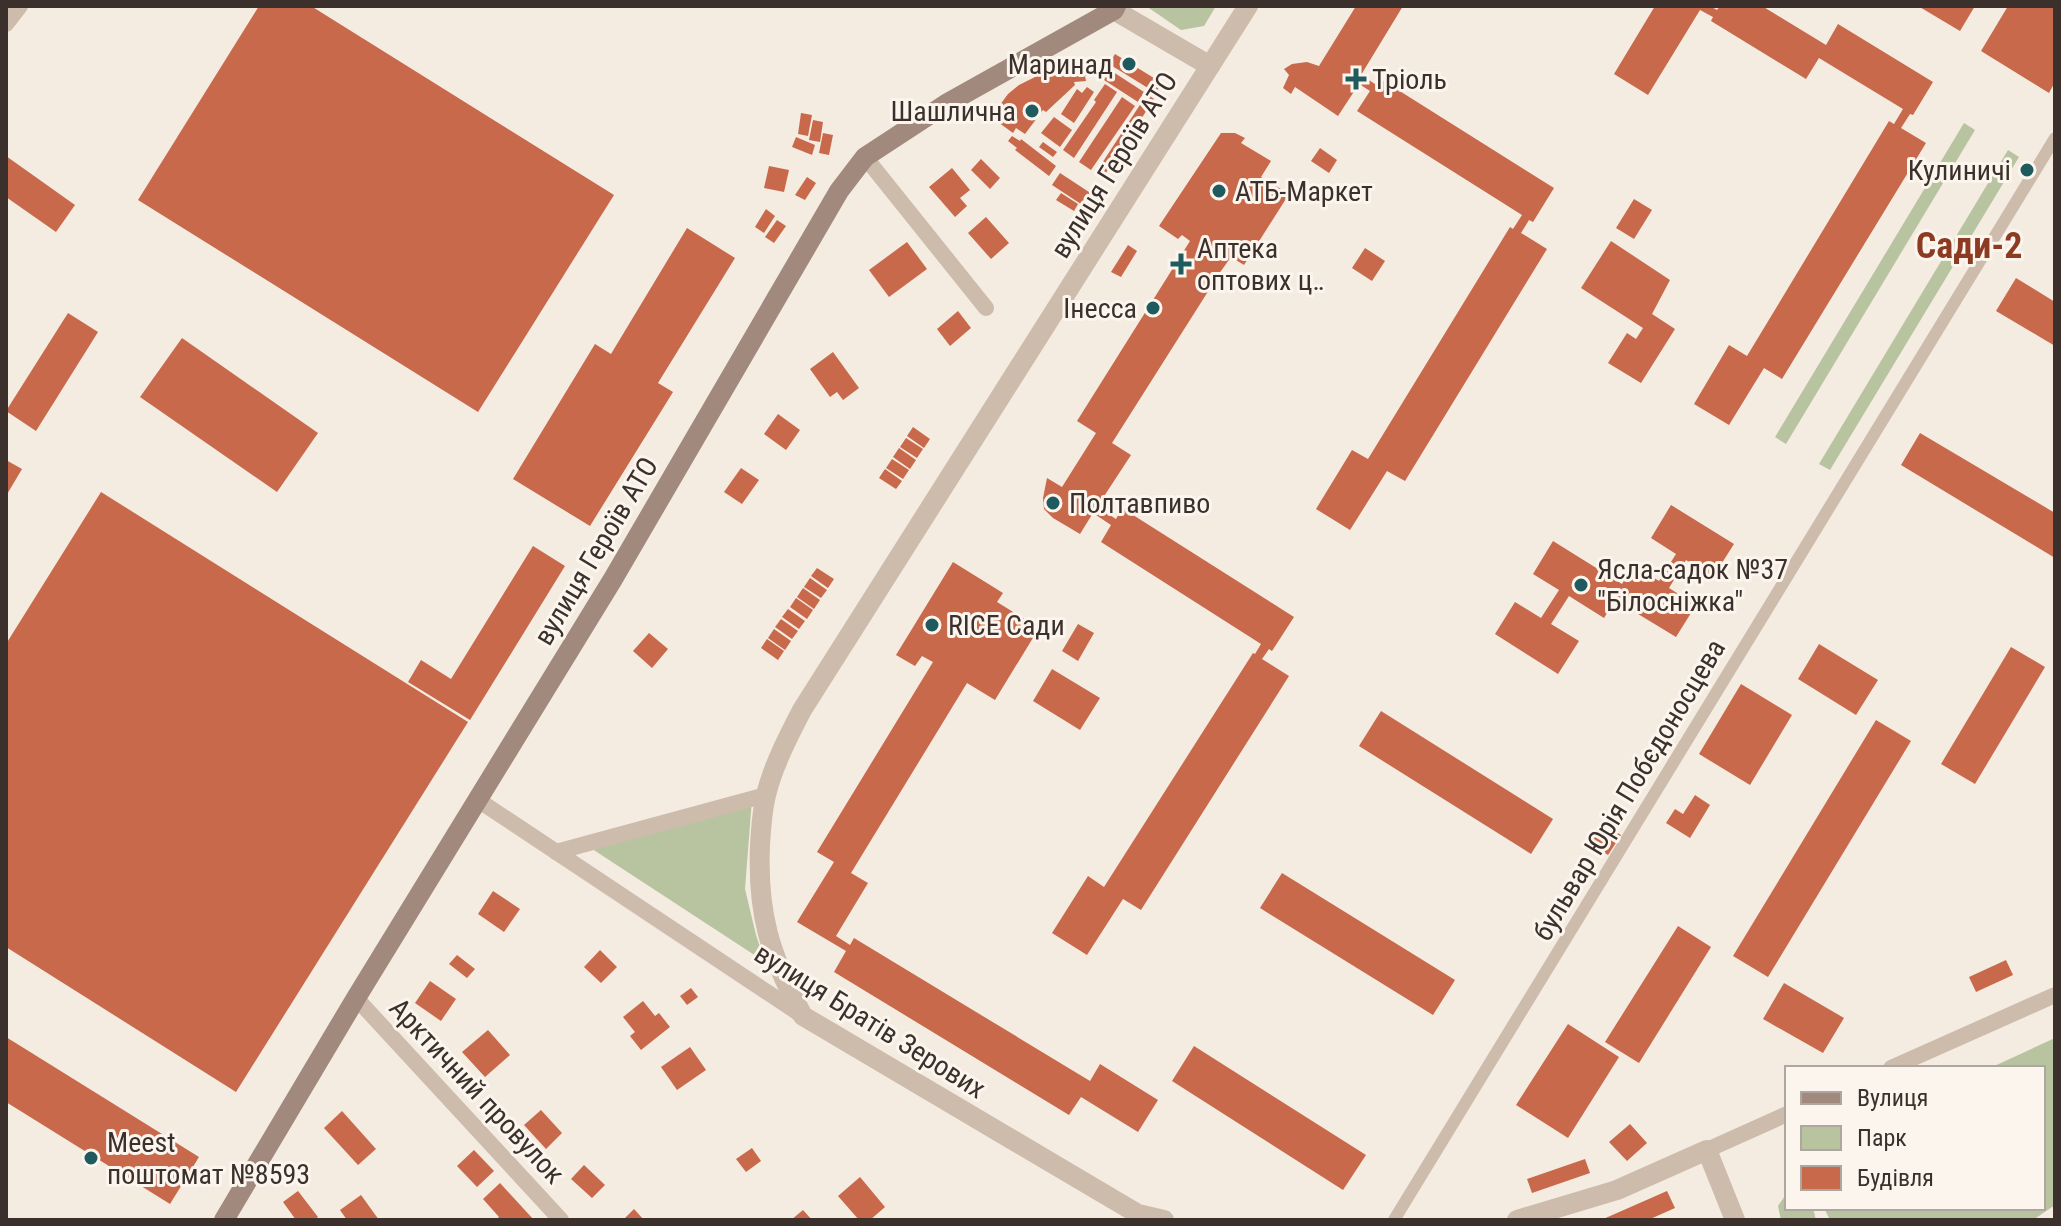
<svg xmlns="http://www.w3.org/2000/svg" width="2061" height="1226" font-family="'Roboto Condensed',sans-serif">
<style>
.green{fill:#b8c4a0}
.building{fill:#c8694b}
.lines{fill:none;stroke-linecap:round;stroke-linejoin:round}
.pedestrian{stroke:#cdbbac;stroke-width:12}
.minor{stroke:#cdbbac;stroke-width:16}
.tertiary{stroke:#cdbbac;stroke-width:20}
.secondary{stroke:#a18a7d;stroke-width:20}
.poi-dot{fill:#1f5a5e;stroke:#fbf5ee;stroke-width:3}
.labels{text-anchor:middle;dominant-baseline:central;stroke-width:6;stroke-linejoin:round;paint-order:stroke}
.poi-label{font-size:28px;fill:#3b302b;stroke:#fbf5ee;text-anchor:start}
.street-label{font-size:28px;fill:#3b302b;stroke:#fbf5ee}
.district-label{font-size:36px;font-weight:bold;fill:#8c3b22;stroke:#fbf5ee}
</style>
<rect width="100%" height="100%" fill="#f4ebe1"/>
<g class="green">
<polygon points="1146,6 1216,6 1204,26 1181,30"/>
<polygon points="1964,123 1975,130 1786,444 1775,437"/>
<polygon points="2008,150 2019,157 1830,470 1819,464"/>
<polygon points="752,799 745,889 756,935 765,962 583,843"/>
<polygon points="2055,1038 2055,1205 2033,1220 1830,1220 1824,1208 2043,1208 2043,1068 1990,1068"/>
<polygon points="1787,1193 1787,1208 1813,1208 1816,1220 1781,1220 1778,1206"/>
</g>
<g class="building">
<polygon points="259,6 311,6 614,195 478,412 138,200"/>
<polygon points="1356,6 1403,6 1361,75 1375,84 1379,78 1554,188 1533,222 1529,220 1521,233 1547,249 1405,481 1387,471 1350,530 1316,509 1352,450 1368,459 1510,227 1513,229 1522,215 1357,111 1370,91 1356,82 1353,88 1355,90 1338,116 1295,87 1291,94 1283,88 1289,75 1284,69 1292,64 1307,62 1319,66"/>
<polygon points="1655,6 1710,6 1717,10 1720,6 1762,6 1826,45 1838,24 1933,82 1913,115 1910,114 1901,128 1926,143 1782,379 1764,368 1729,425 1694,404 1729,345 1747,356 1889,121 1894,124 1903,109 1819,58 1806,79 1711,21 1713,17 1700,10 1648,95 1614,74"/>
<polygon points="1918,6 1975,6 1960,31"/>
<polygon points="2008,6 2055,6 2055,82 2049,93 1981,51"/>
<polygon points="1115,54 1162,83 1156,93 1109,64"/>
<polygon points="1096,57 1099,72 1085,76 1086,81 1074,82 1075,85 1046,112 1043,110 1025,134 1016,128 1013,133 991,117 1008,94 1019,85 1045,72"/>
<polygon points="1110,70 1144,92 1138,102 1104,80"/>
<polygon points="1105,84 1117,92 1074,158 1063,150 1096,102 1094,100"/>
<polygon points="1087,87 1094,92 1074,123 1061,114 1077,89 1082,93"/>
<polygon points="1147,94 1154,99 1102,179 1095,174"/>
<polygon points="1122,97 1135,106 1091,170 1079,162"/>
<polygon points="801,113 812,115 808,136 798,134"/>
<polygon points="1054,117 1072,130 1060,147 1041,133"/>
<polygon points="813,120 823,122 820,142 809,140"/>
<polygon points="823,133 833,135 829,155 819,153"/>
<polygon points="1221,133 1235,133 1245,138 1241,143 1271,161 1261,177 1289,194 1244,265 1231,257 1221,271 1112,443 1131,455 1097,507 1116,519 1122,508 1294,617 1272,651 1269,649 1262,659 1289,676 1141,910 1123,899 1087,955 1052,933 1088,876 1104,887 1253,653 1255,654 1261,644 1101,542 1111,525 1093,513 1080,534 1053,518 1044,509 1043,498 1047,478 1062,487 1096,433 1077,421 1190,241 1182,235 1178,239 1159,226"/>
<polygon points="1012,136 1020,141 1021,139 1056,166 1049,176 1015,150 1017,148 1008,141"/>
<polygon points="796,137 815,145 812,155 792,147"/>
<polygon points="1043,142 1057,152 1053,157 1039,147"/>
<polygon points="1320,148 1337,160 1329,173 1311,161"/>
<polygon points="6,156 75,205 56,232 6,197"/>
<polygon points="981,159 1000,178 990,189 971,170"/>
<polygon points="769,166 789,170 784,192 764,188"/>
<polygon points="952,168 970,190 960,198 967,206 955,217 929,187"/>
<polygon points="1060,173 1092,194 1084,206 1052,185"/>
<polygon points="807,177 816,183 805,200 795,195"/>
<polygon points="1061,193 1078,204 1074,211 1056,200"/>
<polygon points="1634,199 1652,210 1634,239 1616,228"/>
<polygon points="766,209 775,216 764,233 755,227"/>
<polygon points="986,217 1009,243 991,259 968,233"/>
<polygon points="777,220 786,226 774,243 765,237"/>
<polygon points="687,228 735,258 658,383 673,392 590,526 513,479 595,344 611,354"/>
<polygon points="1611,241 1670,280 1652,314 1675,329 1641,383 1608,363 1627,333 1636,339 1643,328 1581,288"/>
<polygon points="907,242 927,269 889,297 869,270"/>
<polygon points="1128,245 1137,251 1121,277 1111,272"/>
<polygon points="1365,248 1385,261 1372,281 1352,268"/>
<polygon points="2016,278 2055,302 2055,346 1996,311"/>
<polygon points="958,311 971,328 950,346 937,329"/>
<polygon points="68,313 98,332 36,431 6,411"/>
<polygon points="182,338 318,433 277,492 140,397"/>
<polygon points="833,352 859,388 843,400 837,392 830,397 810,369"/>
<polygon points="778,414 800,430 786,450 764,434"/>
<polygon points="913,427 930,439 924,448 907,436"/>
<polygon points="1920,433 2055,513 2055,558 1901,465"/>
<polygon points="906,438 923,449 917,458 900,447"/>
<polygon points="899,448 916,460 910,469 893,457"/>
<polygon points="892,459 909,470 903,479 886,468"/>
<polygon points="6,460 22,469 6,496"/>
<polygon points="741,468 759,480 742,504 724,492"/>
<polygon points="885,469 902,481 896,489 879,478"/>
<polygon points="101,492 468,722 236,1092 6,947 6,644"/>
<polygon points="1671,505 1734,544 1713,577 1686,560 1669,588 1696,605 1676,637 1615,600 1604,618 1569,596 1551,624 1579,641 1558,674 1495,634 1515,602 1541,618 1559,590 1533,574 1553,541 1622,584 1633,565 1659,581 1676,554 1651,538"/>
<polygon points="533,546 565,566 470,720 408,682 421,660 451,679"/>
<polygon points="953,562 1003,593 997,602 1039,628 995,700 967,683 851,873 868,883 836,936 850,945 854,938 1090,1081 1100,1064 1158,1100 1138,1132 1081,1097 1069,1115 834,972 846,951 797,922 834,862 817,852 933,662 922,656 915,666 896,655"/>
<polygon points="817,568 834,579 828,588 811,576"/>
<polygon points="810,578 827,590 821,598 804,587"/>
<polygon points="803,588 820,600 814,609 797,597"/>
<polygon points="796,598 813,610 807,619 790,607"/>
<polygon points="788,609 805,621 799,629 782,617"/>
<polygon points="781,619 798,631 792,639 775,627"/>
<polygon points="1078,624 1094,633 1078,661 1062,651"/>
<polygon points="774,629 791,641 785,650 768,638"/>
<polygon points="649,633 668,649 652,668 633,651"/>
<polygon points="767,639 784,651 778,660 761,648"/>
<polygon points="1819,644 1878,680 1856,715 1798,679"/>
<polygon points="2011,647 2045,667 1975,784 1941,764"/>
<polygon points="1052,669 1100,698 1080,730 1033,701"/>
<polygon points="1741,684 1792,715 1750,785 1699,754"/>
<polygon points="1381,711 1553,819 1531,854 1359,746"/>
<polygon points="1876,720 1911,741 1768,977 1733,956"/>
<polygon points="1695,795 1710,805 1690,838 1666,823 1675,809 1683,814"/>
<polygon points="1603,824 1621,835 1608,855 1590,844"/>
<polygon points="1282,873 1455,980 1433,1015 1260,908"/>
<polygon points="493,891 520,909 504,932 478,914"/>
<polygon points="1678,926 1711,947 1639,1063 1605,1042"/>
<polygon points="600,950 617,967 601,983 584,967"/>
<polygon points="457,955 475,969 467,978 449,964"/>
<polygon points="2006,960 2013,975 1976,992 1969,977"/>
<polygon points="430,981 456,999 441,1021 415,1003"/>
<polygon points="1784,983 1844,1018 1823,1053 1763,1019"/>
<polygon points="691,988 698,997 687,1005 680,996"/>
<polygon points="643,1001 655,1016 659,1013 670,1027 641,1050 630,1036 635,1032 623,1017"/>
<polygon points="1568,1024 1619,1057 1568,1138 1516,1105"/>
<polygon points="488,1030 510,1055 485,1077 462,1052"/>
<polygon points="6,1037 199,1157 170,1204 6,1102"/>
<polygon points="1194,1046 1366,1155 1343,1190 1172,1081"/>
<polygon points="690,1047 706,1070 677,1090 661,1067"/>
<polygon points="541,1110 562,1133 546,1149 524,1125"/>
<polygon points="342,1111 376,1149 358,1165 324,1128"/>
<polygon points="1630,1124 1647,1143 1627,1161 1609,1142"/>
<polygon points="752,1148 761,1161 746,1172 736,1159"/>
<polygon points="474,1150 494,1171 477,1187 457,1166"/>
<polygon points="1585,1159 1590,1173 1532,1193 1527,1179"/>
<polygon points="584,1165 605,1185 592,1198 571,1179"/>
<polygon points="860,1177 885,1207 870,1220 859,1220 838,1196"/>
<polygon points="500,1183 534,1220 495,1220 499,1217 483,1199"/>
<polygon points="298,1191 318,1217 314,1220 296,1220 283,1202"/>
<polygon points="1667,1191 1675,1208 1648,1220 1601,1220"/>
<polygon points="361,1195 379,1220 347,1220 340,1210"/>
<polygon points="634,1209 644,1220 623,1220"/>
<polygon points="803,1210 812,1220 791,1220"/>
</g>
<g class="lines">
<polyline class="pedestrian" points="1394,1220 2055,138"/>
<g class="minor">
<polyline points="6,24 20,6"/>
<polyline points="865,157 986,308"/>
<polyline points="478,800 803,1016"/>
<polyline points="556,852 766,795"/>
<polyline points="356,998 561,1220"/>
<polyline points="1891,1068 2055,995"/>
<polyline points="1707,1150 1787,1114"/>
</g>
<g class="tertiary">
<polyline points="1114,10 1210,66"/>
<path d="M1164,1220L1138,1214L803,1016C770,956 757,914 760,845C761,829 762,811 766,795C773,766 788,737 802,710L1248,6"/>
<polyline points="1517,1220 1617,1190 1707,1150 1735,1220"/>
</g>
<polyline class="secondary" points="224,1220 356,998 613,579 839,191 865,157 946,104 1114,10 1116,6"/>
</g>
<g class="poi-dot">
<circle cx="1129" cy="64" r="8"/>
<path d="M1352 67h8v8h8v8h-8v8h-8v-8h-8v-8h8z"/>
<circle cx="1032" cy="111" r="8"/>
<circle cx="2027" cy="170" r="8"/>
<circle cx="1219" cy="191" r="8"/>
<path d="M1177 252h8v8h8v8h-8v8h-8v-8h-8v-8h8z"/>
<circle cx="1153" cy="308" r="8"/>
<circle cx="1053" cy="503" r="8"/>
<circle cx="1581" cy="585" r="8"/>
<circle cx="932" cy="625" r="8"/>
<circle cx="91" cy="1158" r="8"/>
</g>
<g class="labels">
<g class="poi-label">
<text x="1113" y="64" text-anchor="end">Маринад</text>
<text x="1372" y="79">Тріоль</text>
<text x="1016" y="111" text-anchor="end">Шашлична</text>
<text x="2011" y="170" text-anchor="end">Кулиничі</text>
<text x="1235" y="191">АТБ-Маркет</text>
<text x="1197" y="248">Аптека<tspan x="1197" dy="32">оптових ц‥</tspan></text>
<text x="1137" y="308" text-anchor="end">Інесса</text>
<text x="1069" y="503">Полтавпиво</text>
<text x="1597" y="569">Ясла-садок №37<tspan x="1597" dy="32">"Білосніжка"</tspan></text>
<text x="948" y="625">RICE Сади</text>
<text x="107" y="1142">Meest<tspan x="107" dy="32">поштомат №8593</tspan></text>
</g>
<g class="street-label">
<text transform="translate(1114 165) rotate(-58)">вулиця Героїв АТО</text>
<text transform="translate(596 551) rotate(-59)">вулиця Героїв АТО</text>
<text transform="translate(1629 790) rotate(-59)">бульвар Юрія Побєдоносцева</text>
<text transform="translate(870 1021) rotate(32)">вулиця Братів Зерових</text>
<text transform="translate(477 1091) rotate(47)">Арктичний провулок</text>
</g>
<g class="district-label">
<text x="1969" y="246">Сади-2</text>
</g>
</g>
<rect width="2061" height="1226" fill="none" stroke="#3b302b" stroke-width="16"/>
<rect x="1785" y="1066" width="260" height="144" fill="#fbf5ee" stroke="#aea6a0" stroke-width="2"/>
<rect x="1801" y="1092" width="40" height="12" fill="#a18a7d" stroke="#aea6a0" stroke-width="2"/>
<text x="1857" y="1106" font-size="24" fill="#3b302b">Вулиця</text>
<rect x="1801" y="1126" width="40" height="24" fill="#b8c4a0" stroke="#aea6a0" stroke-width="2"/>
<text x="1857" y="1146" font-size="24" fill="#3b302b">Парк</text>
<rect x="1801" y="1166" width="40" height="24" fill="#c8694b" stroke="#aea6a0" stroke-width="2"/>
<text x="1857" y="1186" font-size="24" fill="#3b302b">Будівля</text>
</svg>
